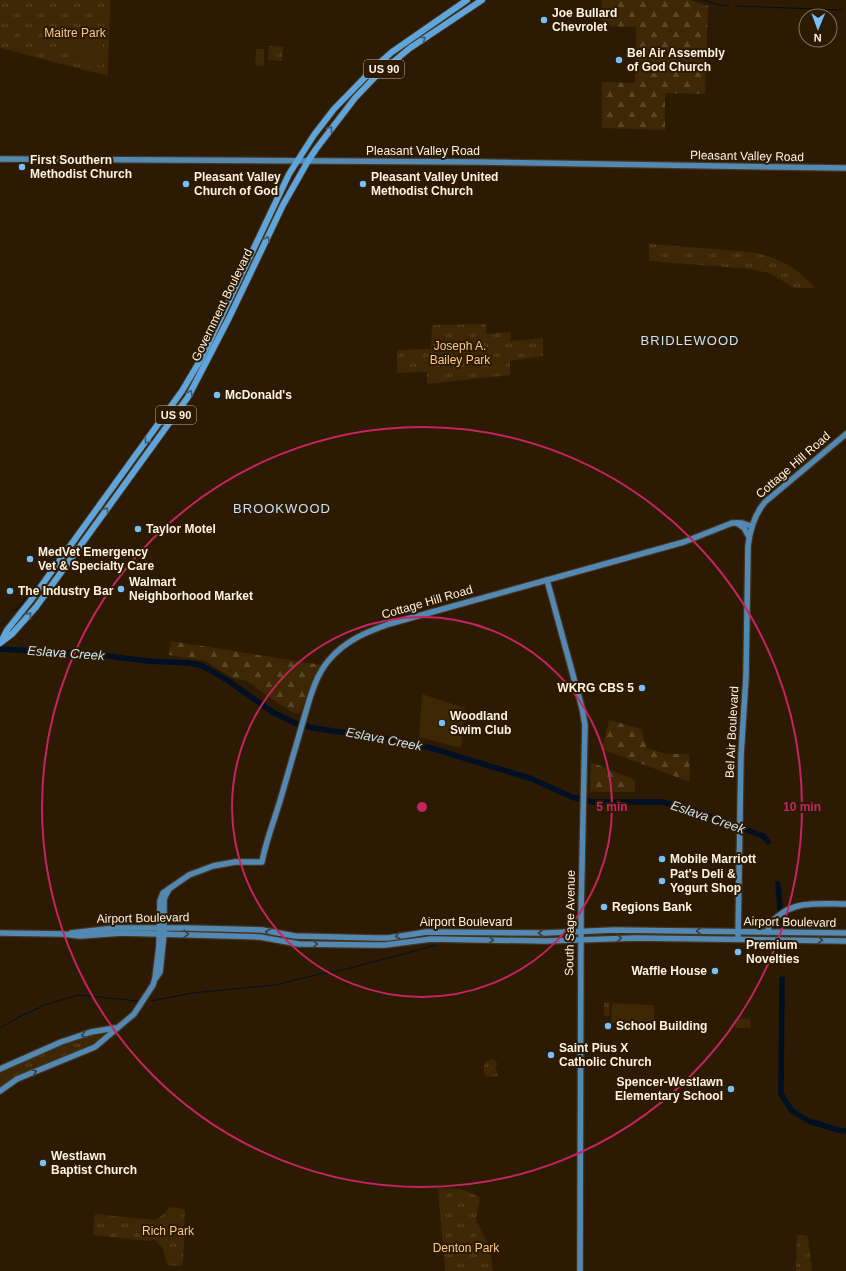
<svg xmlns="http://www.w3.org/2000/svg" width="846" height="1271" font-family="Arial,sans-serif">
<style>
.grass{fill:url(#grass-tufts)}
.forest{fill:url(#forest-firs)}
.pitch{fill:#3d2704}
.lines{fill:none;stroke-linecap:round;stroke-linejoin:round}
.stream{stroke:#000f21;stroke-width:1}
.river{stroke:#000f21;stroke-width:5.5}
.secondary-casing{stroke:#45341d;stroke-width:8}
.primary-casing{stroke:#45341d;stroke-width:8}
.secondary{stroke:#5288b2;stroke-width:5.5}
.primary{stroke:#5fa5dc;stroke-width:6}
.oneway{stroke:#435964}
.oneway2{stroke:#394040}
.ring{fill:none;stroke:#c52362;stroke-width:2}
.poi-dot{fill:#78bff7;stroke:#2c1a02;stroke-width:1.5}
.labels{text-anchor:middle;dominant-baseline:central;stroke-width:4;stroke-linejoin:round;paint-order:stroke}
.shield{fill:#2c1a02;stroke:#bfb1a0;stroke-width:1}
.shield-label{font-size:11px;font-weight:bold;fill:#fef2e3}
.poi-label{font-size:12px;font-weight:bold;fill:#fef2e3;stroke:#2c1a02;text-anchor:start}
.park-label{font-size:12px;fill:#f7c88b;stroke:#2c1a02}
.street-label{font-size:12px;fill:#fef2e3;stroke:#2c1a02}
.neighbourhood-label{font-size:13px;letter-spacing:1px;fill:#c8e1f7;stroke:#2c1a02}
.water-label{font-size:13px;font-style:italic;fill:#cee2f3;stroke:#2c1a02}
.centre{fill:#c52362;stroke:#2c1a02;stroke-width:2}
.ring-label{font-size:12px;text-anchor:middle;font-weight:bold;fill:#c52362;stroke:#2c1a02;stroke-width:4;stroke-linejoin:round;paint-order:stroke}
</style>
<defs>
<pattern id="grass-tufts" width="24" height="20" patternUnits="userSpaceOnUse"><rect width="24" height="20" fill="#3d2704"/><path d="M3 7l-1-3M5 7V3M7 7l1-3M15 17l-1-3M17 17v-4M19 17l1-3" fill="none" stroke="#5a4728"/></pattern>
<pattern id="forest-firs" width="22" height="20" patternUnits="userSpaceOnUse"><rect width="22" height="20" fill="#3d2704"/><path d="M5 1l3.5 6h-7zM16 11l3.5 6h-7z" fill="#5a4728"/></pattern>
</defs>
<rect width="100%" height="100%" fill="#2c1a02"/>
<g class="grass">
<polygon points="0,0 110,0 108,76 0,48"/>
<polygon points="269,46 283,47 282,61 268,60"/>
<path d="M649,244L752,252C777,257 799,268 815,288H793L780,279L768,273L751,269L649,261Z"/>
<polygon points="486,324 486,334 511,332 510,341 543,338 543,356 510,361 510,375 427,384 427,372 397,373 397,350 431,349 432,325"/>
<polygon points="604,1002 610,1002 609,1016 604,1016"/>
<polygon points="106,1032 107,1035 97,1044 0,1089 0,1072 46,1051 88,1034"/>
<path d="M493,1059L498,1064L495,1067L498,1076L486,1077C483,1073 483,1066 486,1061Z"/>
<polygon points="438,1188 461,1189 480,1197 476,1220 489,1245 493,1271 445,1271"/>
<path d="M170,1207L185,1209C184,1228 185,1248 182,1266L167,1265L163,1249L155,1240L147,1241L93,1235L95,1214L155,1220L164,1214Z"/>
<polygon points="803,1235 806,1236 808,1238 812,1271 796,1271 797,1235"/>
</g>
<g class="forest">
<polygon points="602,0 690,0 708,6 705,94 665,93 665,130 602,128 602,82 635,83 636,27 602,26"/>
<polygon points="171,641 322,665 308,693 300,713 293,713 267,696 247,681 234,679 205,661 169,655"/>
<polygon points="609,720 642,729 643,737 647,748 666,754 689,754 690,782 602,749"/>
<polygon points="591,762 635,780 635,792 590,792"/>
</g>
<g class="pitch">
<path d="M71,33L101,34L103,36L102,66C81,64 70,55 71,33Z"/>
<polygon points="256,49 264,49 264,66 255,65"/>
<polygon points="465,343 477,344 479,345 479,360 477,361 465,361 463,359 463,345"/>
<polygon points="422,694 465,708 461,748 419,737"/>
<polygon points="612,1003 654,1005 654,1024 611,1023"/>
<polygon points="750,1018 751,1028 735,1028 735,1019"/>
<rect x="169" y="1218" width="8" height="14"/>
</g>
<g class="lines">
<g class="stream">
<polyline points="703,0 719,5 728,6"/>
<polyline points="735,6 842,10"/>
<polyline points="15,611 35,587"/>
<polyline points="0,626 6,620"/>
<polyline points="151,1001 192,993 275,985 320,974 339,971 437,945"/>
<polyline points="0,1028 19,1017 45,1005 78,995 138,1001"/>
</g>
<g class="river">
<polyline points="0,649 92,654 147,661 189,663 200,665 210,670 230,682 274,713 295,723 313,728 390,739 431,748 532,779 572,797 593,802 663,802 695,811 763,836 768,842"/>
<polyline points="778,884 780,909"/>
<polyline points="781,918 782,929"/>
<polyline points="782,979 781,1094 792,1111 809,1121 838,1130 846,1131"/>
</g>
<defs>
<g id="secondary">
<polyline points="0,159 478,162 846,168"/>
<polyline points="737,523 744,528 749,537"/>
<polyline points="547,580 582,708 585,725 581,913 580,1271"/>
<path d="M768,932C768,925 771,921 777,917C796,900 822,904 846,904"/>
<polyline points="0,933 63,934 80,936 122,933 230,936 260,937 299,944 371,945 385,945 431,939 545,941 636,938 846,941"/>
<polyline points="71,933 115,928 186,928 262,930 295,936 376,938 388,938 427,932 545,933 614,930 846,933"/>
<path d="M738,936L741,755L746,677L748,546C750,529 754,515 765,502L846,434"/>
<polyline points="156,978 160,972 164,934 164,899 169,889"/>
<polyline points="0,1069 61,1042 91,1032 115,1028"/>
<path d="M0,1091L17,1079L95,1047L134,1014L153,985L155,978L159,946L160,901L163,893L189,875L213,866L235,862H262C266,841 274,821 280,801C288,773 296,746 304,718C310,698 315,676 329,660C345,641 366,632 389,624L684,542L732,523H742L751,526"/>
</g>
<g id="primary">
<polyline points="2,640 7,630 31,600 182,391 198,364 208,345 289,174 314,135 334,109 375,67 392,52 467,0"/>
<polyline points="0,643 12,634 36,607 188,397 229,318 283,205 308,161 316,149 355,98 375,77 410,48 482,0"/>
</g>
</defs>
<use href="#secondary" class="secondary-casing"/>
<use href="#primary" class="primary-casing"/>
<use href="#secondary" class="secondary"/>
<use href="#primary" class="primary"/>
</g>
<defs><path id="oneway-chevron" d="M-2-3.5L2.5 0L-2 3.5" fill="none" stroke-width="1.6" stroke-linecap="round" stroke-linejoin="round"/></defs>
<g class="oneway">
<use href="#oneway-chevron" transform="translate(423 39) rotate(-34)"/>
<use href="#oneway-chevron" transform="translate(330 129) rotate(-52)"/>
<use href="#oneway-chevron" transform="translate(267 239) rotate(-64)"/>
<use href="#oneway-chevron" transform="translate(190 393) rotate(-60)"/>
<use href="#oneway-chevron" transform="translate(147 441) rotate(126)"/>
<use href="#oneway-chevron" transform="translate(106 510) rotate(-54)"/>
<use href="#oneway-chevron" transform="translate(29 615) rotate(-48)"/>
</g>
<g class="oneway2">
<use href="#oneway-chevron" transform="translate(699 931) rotate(-179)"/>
<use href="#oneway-chevron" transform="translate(268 932) rotate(-169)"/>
<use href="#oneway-chevron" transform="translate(541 933) rotate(180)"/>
<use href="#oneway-chevron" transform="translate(186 934) rotate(1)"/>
<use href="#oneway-chevron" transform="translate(398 936) rotate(170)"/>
<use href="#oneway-chevron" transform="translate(619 938) rotate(-1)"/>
<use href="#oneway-chevron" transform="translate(491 940) rotate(1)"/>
<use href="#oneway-chevron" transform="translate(820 940) rotate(1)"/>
<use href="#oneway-chevron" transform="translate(315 944) rotate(1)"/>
<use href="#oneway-chevron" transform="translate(84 1035) rotate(162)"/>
<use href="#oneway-chevron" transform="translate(34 1072) rotate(-22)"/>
</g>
<g class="ring">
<circle cx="422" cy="807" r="190"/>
<circle cx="422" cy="807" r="380"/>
</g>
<g class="poi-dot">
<circle cx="544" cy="20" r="4"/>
<circle cx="619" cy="60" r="4"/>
<circle cx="22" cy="167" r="4"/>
<circle cx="186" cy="184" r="4"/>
<circle cx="363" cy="184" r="4"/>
<circle cx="217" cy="395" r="4"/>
<circle cx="138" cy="529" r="4"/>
<circle cx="30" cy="559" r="4"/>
<circle cx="121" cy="589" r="4"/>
<circle cx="10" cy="591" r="4"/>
<circle cx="642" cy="688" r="4"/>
<circle cx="442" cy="723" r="4"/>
<circle cx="662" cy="859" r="4"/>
<circle cx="662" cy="881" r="4"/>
<circle cx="604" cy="907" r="4"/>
<circle cx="738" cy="952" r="4"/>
<circle cx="715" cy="971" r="4"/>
<circle cx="608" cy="1026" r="4"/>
<circle cx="551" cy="1055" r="4"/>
<circle cx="731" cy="1089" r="4"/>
<circle cx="43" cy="1163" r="4"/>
</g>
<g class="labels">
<g class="shield">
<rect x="364" y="60" width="40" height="18" rx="3"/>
<rect x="156" y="406" width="40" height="18" rx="3"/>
</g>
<g class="shield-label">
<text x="384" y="69">US 90</text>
<text x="176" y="415">US 90</text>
</g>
<g class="poi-label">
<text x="552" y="13">Joe Bullard<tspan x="552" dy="14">Chevrolet</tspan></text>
<text x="627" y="53">Bel Air Assembly<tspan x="627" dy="14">of God Church</tspan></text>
<text x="30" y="160">First Southern<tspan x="30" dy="14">Methodist Church</tspan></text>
<text x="194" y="177">Pleasant Valley<tspan x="194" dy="14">Church of God</tspan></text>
<text x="371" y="177">Pleasant Valley United<tspan x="371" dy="14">Methodist Church</tspan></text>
<text x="225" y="395">McDonald's</text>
<text x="146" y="529">Taylor Motel</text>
<text x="38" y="552">MedVet Emergency<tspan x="38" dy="14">Vet &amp; Specialty Care</tspan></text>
<text x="129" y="582">Walmart<tspan x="129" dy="14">Neighborhood Market</tspan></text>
<text x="18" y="591">The Industry Bar</text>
<text x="634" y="688" text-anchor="end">WKRG CBS 5</text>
<text x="450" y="716">Woodland<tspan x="450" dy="14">Swim Club</tspan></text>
<text x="670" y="859">Mobile Marriott</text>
<text x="670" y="874">Pat's Deli &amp;<tspan x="670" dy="14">Yogurt Shop</tspan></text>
<text x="612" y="907">Regions Bank</text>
<text x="746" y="945">Premium<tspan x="746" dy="14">Novelties</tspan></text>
<text x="707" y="971" text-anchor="end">Waffle House</text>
<text x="616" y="1026">School Building</text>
<text x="559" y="1048">Saint Pius X<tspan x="559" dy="14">Catholic Church</tspan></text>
<text x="723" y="1082" text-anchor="end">Spencer-Westlawn<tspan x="723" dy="14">Elementary School</tspan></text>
<text x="51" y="1156">Westlawn<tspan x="51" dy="14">Baptist Church</tspan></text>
</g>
<g class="park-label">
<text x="75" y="33">Maitre Park</text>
<text x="460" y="346">Joseph A.<tspan x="460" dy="14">Bailey Park</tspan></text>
<text x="168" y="1231">Rich Park</text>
<text x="466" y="1248">Denton Park</text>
</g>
<g class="street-label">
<text x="423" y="151">Pleasant Valley Road</text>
<text transform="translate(747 156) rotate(1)">Pleasant Valley Road</text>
<text transform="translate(222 305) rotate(-64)">Government Boulevard</text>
<text transform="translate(793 465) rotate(-41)">Cottage Hill Road</text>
<text transform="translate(427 602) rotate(-16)">Cottage Hill Road</text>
<text transform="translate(732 732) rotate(-87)">Bel Air Boulevard</text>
<text transform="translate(143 918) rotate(-1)">Airport Boulevard</text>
<text x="466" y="922">Airport Boulevard</text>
<text transform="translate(790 922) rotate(1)">Airport Boulevard</text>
<text transform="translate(570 923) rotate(-89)">South Sage Avenue</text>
</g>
<g class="neighbourhood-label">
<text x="690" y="340">BRIDLEWOOD</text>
<text x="282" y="508">BROOKWOOD</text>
</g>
<g class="water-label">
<text transform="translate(66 653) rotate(4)">Eslava Creek</text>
<text transform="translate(384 739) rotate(11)">Eslava Creek</text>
<text transform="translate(708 817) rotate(19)">Eslava Creek</text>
</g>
</g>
<circle cx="422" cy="807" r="6" class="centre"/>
<g class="ring-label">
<text x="612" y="811">5 min</text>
<text x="802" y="811">10 min</text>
</g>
<g transform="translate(818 28) rotate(181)"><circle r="19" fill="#2c1a02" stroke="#80705c"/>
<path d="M0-3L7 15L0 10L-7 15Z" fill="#78bff7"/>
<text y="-6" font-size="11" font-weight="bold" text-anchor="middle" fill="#fef2e3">N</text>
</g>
</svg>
